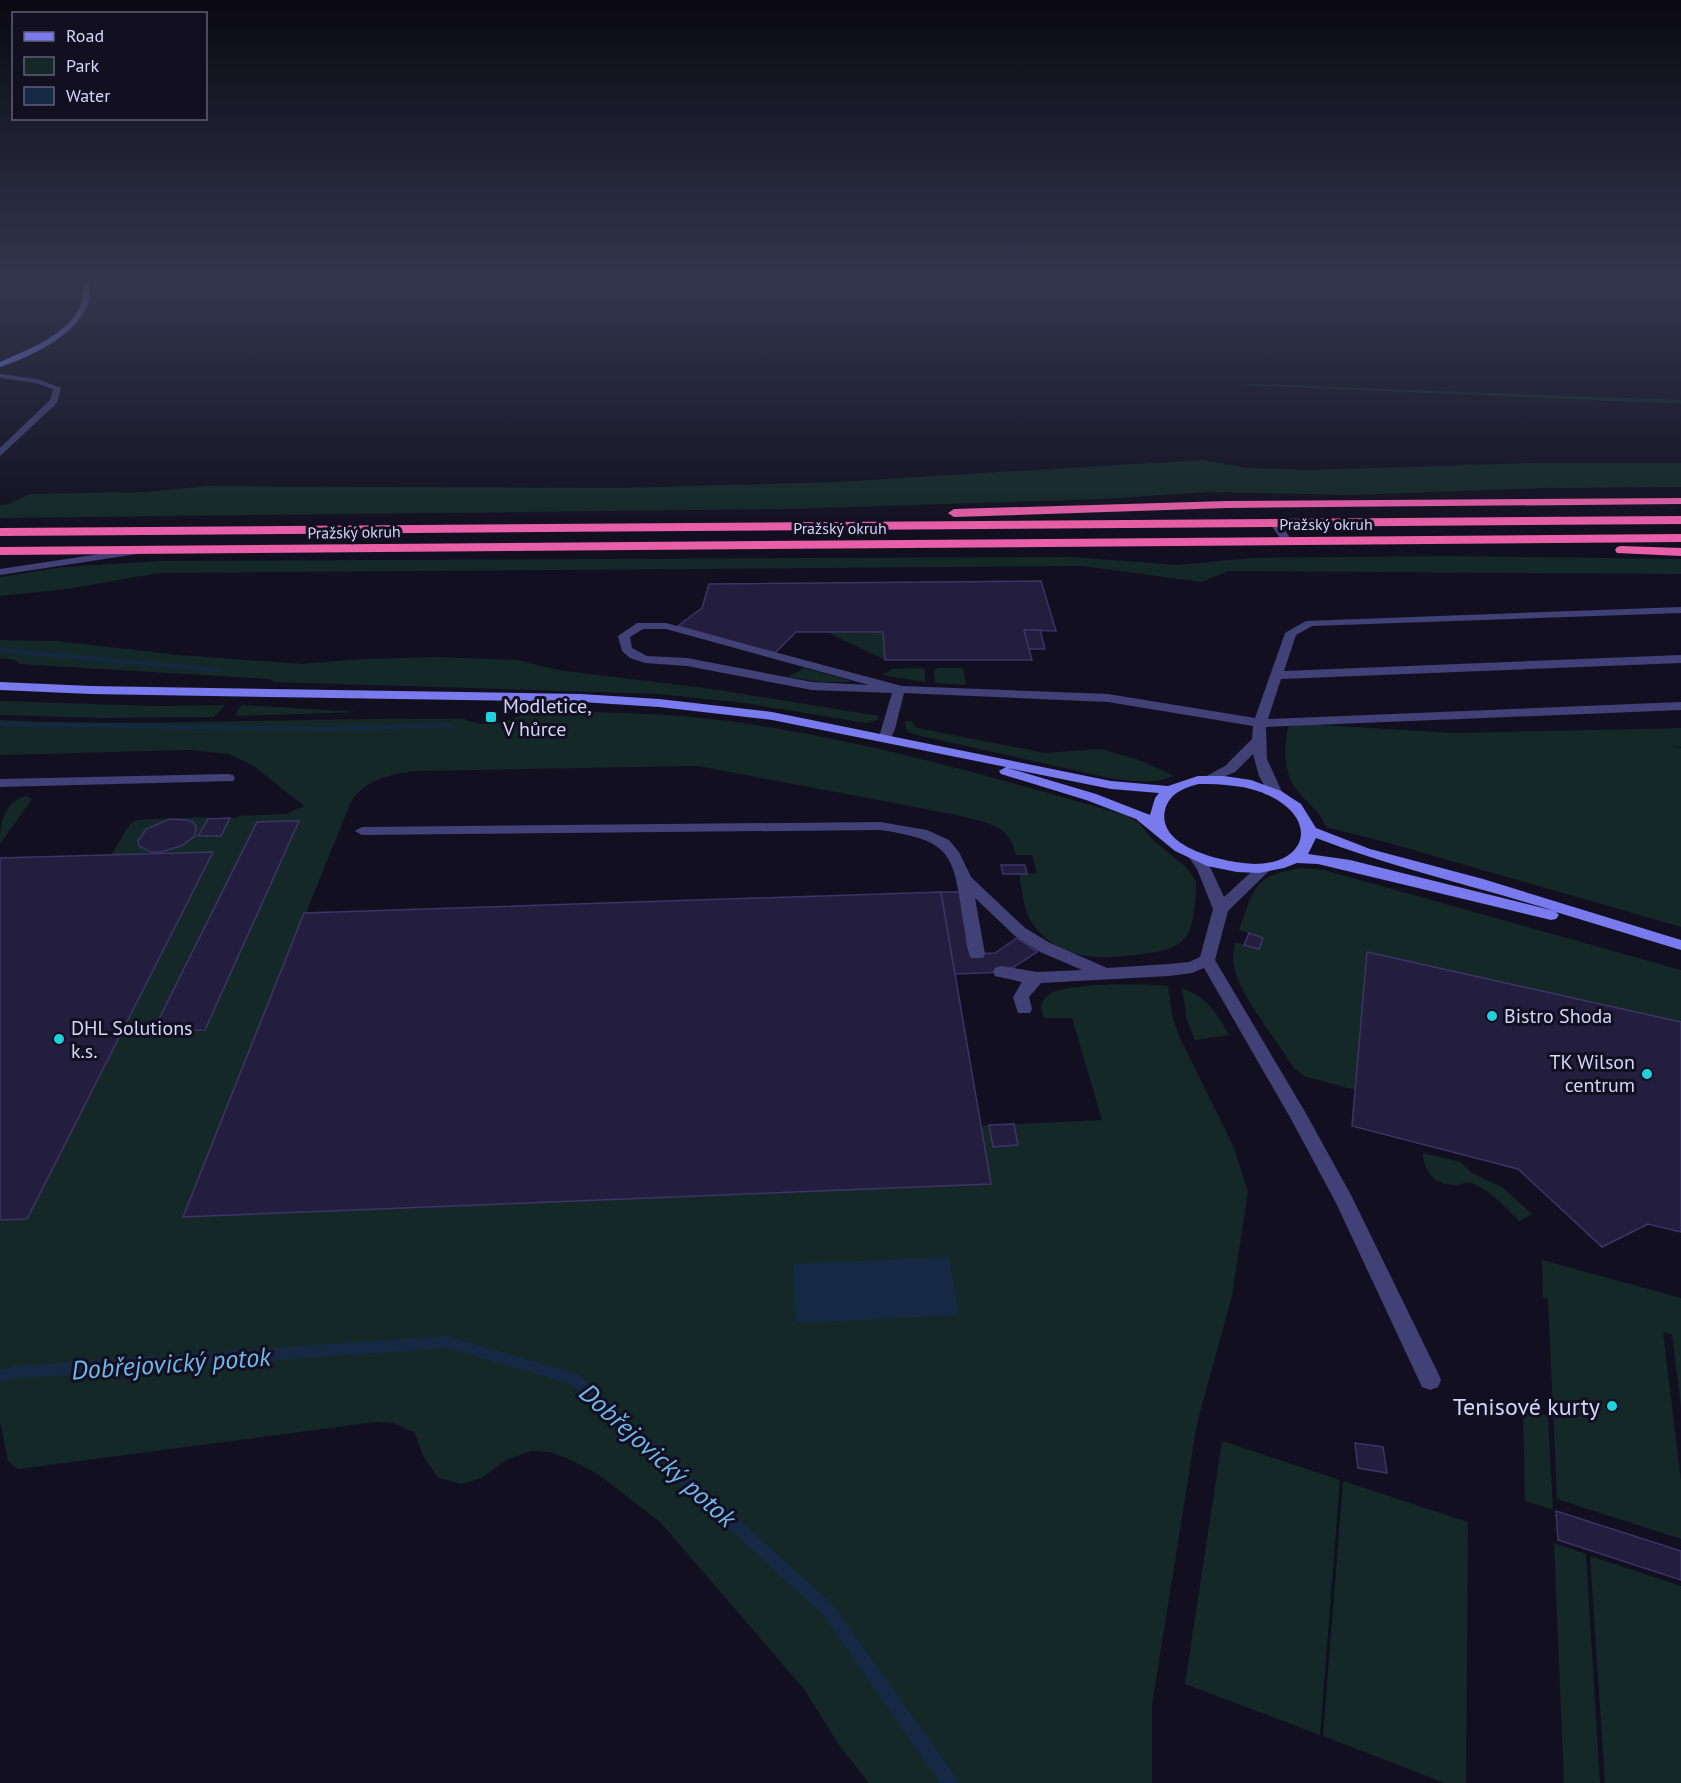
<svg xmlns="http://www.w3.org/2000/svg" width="1681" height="1783" font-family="'PT Sans',sans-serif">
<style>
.green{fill:#142927;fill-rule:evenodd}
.water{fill:#162944}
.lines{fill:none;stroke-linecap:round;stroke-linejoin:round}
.stream{fill:#162944;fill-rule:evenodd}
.building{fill:#231e3e;stroke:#3c3367;stroke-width:1.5}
.lane{fill:#414178;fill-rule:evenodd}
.secondary{fill:#787aed;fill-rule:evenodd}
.highway{fill:#e95fa7;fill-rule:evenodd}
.poi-dot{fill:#1ed1dc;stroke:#121020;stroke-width:2}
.labels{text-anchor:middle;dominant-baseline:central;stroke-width:6;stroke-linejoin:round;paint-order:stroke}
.far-street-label{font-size:16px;fill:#d7d4f9;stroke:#121020}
.poi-label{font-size:20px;fill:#d7d4f9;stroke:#121020;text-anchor:start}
.near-poi-label{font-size:24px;fill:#d7d4f9;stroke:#121020;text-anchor:end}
.near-water-label{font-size:26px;font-style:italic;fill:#70b7ec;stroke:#121020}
</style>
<rect width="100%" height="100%" fill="#121020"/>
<g class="green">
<polygon points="1257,384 1681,400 1681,404 1238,385"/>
<polygon points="1203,460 1247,468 1311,470 1535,463 1681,463 1681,487 1544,488 1354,495 1209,492 1103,499 785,509 0,518 0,505 9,504 30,494 144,492 206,486 614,488 837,482"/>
<polygon points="1448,556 1681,559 1681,574 1229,571 1201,582 1083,566 159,573 67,589 0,596 0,577 63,567 161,561 1072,557 1177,565 1252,558"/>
<polygon points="883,632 885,660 829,633"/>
<polygon points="0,640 55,641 178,655 302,664 364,659 437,657 517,660 557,670 712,689 879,716 877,720 866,723 744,703 659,694 274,682 270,679 19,664 15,660 0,658"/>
<polygon points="804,668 848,680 851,682 820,682 788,677"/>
<polygon points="922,668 925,670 925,682 882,675 893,669"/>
<polygon points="938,668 963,668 966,685 935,683 934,670"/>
<polygon points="0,701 156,706 225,705 214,717 102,718 0,715"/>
<polygon points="241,705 358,712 235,716"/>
<path d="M530,711C588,712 645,712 703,718C837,733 968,770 1097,807L1125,815L1139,823L1154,841L1185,866L1196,881C1196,897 1195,928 1184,939C1172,951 1158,952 1142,954C1101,960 1058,961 1032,923C1023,910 1022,889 1019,874L1037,873L1032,855H1016C1009,824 989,824 962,816L698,766L415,771C390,774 363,780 350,804L183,1217L990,1184L981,1126L989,1125L993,1147L1018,1145L1014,1124L1102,1120L1072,1018H1044L1041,1008C1042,1001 1045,997 1051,993C1072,983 1143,983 1168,986L1173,1020L1181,1040L1234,1148L1248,1192L1232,1296L1197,1423L1152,1705V1783H869L841,1748L804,1689L660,1522L598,1474L571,1460L550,1452L532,1451L508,1459L481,1478L462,1484L438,1478L423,1456L415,1433L394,1423L376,1422L18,1469L8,1461L0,1422V1220L27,1219L213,852L111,855L130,824L137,820L209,817L199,836H221L230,818H236L238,816L286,814L304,806L254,766L229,754L188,750L0,755V720C155,727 310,717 465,719C485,730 511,721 530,711ZM170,819C180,819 189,818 196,826L194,836C181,850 156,858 139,846L138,841L146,829ZM299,821L205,1029L153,1031L257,822Z"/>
<path d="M906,721H911L917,728L1045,753L1101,749L1139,760L1174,776C1154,784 1136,781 1114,779L921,736L908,732L905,725Z"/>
<path d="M1289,723L1453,733L1681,728V747L1669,748H1681V927L1382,841L1326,827C1317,807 1308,804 1296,789C1282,769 1284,745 1289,723Z"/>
<path d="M26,796L32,799L0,844C0,825 3,802 26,796Z"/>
<path d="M1301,868L1324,870L1681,970V1022L1367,952L1355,1090L1304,1076L1294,1068C1279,1044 1241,996 1235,971C1232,961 1234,952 1235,942L1259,949L1263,938L1239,930C1255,888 1252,876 1301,868Z"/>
<path d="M1182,988C1209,999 1215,1011 1229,1035L1195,1040L1187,1020Z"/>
<path d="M1423,1153L1460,1162L1472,1173L1502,1187L1532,1214L1519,1221C1506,1208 1493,1193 1476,1185C1467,1180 1464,1185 1454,1185C1435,1185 1423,1171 1423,1153Z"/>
<polygon points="1542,1260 1681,1298 1681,1407 1672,1334 1663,1332 1681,1481 1681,1539 1557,1499 1548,1299 1543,1297"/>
<polygon points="1523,1408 1548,1416 1553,1510 1525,1501"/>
<polygon points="1222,1441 1340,1480 1320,1735 1185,1684"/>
<polygon points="1343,1481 1468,1522 1466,1783 1445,1783 1323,1736"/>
<polygon points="1554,1543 1586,1554 1600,1783 1564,1783"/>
<polygon points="1590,1556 1681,1586 1681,1783 1605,1783"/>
</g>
<polygon class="water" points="949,1257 959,1315 796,1323 793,1264"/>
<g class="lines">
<g class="stream">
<polygon points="0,648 217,668 221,670 217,672 0,652"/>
<polygon points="0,722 327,727 451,723 455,725 451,727 327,731 0,726"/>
<polygon points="447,1336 580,1375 833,1605 956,1777 958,1783 940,1783 823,1615 571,1384 447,1348 16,1378 0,1382 0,1370 16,1366"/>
</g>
</g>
<g class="building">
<polygon points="1041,581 1056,631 1024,630 1032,660 885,660 883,632 796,632 775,653 678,626 702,608 709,584"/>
<polygon points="1024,630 1040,630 1045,649 1029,649"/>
<polygon points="230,818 221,836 198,836 208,819"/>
<polygon points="170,819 187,820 193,822 196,826 195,836 181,846 161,852 151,852 139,846 138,841 146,829"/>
<polygon points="283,821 299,821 205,1030 153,1031 257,822"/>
<polygon points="213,852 27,1219 0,1220 0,858"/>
<polygon points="1001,865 1025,865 1027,874 1003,874"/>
<polygon points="941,892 991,1184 183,1217 304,913"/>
<polygon points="941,892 961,892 972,954 995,953 1017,938 1037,952 1006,972 955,974"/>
<polygon points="1249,933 1263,938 1259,949 1244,945"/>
<polygon points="1367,952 1681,1022 1681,1232 1648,1224 1602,1247 1518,1169 1352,1126"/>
<polygon points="1014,1124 1018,1145 993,1147 989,1125"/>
<polygon points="1355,1443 1383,1447 1387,1473 1358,1468"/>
<polygon points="1556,1511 1681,1551 1681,1580 1558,1540"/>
</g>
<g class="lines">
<g class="lane">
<polygon points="0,374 37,379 61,388 57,403 0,456 0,448 50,400 53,389 36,383 0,378"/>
<polygon points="1271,521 1279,521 1292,541 1291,543 1283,543 1270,523"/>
<polygon points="133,549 137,550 137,554 0,575 0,569"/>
<path d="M1681,607V613L1312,626L1296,635L1284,671L1681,655V663L1281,679L1268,719L1681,702V710L1266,727L1267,759L1282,792L1275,796L1270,795L1259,776L1253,754L1235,772L1208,783L1201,779L1225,766L1252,739L1253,726L1108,702L904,693L895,729L890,740L885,741L879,737L892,693L812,690L687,666L645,663L630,658L622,651L618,636L637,623H666L902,686L1108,694L1255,718L1285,633L1306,621ZM643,629H666L869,685L812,682L687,658L647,656L632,648L630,637Z"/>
<polygon points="228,774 233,775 235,778 233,781 0,787 0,779"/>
<path d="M880,822L927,830L949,840L959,852L971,877L1025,928L1050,943L1107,968L1169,964L1189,962L1200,957L1213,909L1197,869L1188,856L1190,853H1200L1211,869L1224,897L1259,865H1269L1271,868L1269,871L1228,911L1215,960L1304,1110L1351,1195L1438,1373L1441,1380L1438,1387L1430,1390L1422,1387L1336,1203L1291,1119L1204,968L1192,973L1169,976L1041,983L1029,997L1032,1009L1030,1013H1018L1013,997L1022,982L995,976L993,972L995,968L1001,966L1037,972L1082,970L1038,951L1015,936L975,898L985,954L983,958H971C966,949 966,936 964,926C953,856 956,841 880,830L362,835L355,831L362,827Z"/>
</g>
<g class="secondary">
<path d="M83,280H89C89,288 90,297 88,304C76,336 30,357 0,367V362C27,350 69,335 81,304C83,297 83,288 83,280Z"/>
<path d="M0,682L91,686L581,694L659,699L772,712L1111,781L1168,786L1198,776H1224L1251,780L1281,791L1301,804L1316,828L1370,849L1483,879L1681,940V950L1556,912L1559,915L1556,919L1551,920L1318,864L1297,863L1284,868L1259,873L1237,872L1207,866L1175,851L1136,819L1086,800L1001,774L999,771L1006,767L772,720L659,707L581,702L91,694L0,690ZM1008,768L1111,789L1159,793L1155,798L1150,815L1096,794ZM1198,784C1223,784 1247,785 1270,796C1319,820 1307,864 1254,864C1228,863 1156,849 1165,810C1170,793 1182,789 1198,784ZM1316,838C1394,868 1475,886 1555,911L1350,860L1308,854Z"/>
</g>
<g class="highway">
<polygon points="1681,498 1681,504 1227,508 954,517 948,513 954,509 1227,501"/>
<polygon points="1681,516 1681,524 0,536 0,528"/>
<polygon points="1681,534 1681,542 0,555 0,547"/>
<polygon points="1621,546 1681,548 1681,556 1617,553 1615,550 1617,547"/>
</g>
</g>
<linearGradient id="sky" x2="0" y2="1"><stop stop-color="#0a0912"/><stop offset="0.53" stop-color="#33374e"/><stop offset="1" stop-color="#33374e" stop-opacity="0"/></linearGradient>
<rect width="1681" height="530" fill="url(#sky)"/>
<g class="poi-dot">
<rect x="485" y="711" width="12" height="12" rx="3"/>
<circle cx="1492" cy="1016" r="6"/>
<circle cx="59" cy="1039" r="6"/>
<circle cx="1647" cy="1074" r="6"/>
<circle cx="1612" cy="1406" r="6"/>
</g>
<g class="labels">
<g class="far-street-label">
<text x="1326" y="524">Pražský okruh</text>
<text x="840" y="528">Pražský okruh</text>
<text transform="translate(354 532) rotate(-1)">Pražský okruh</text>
</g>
<g class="poi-label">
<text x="503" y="706">Modletice,<tspan x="503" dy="23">V hůrce</tspan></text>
<text x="1504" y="1016">Bistro Shoda</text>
<text x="71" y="1028">DHL Solutions<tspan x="71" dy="23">k.s.</tspan></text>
<text x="1635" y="1062" text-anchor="end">TK Wilson<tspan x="1635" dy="23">centrum</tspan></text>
</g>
<g class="near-poi-label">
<text x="1600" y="1406">Tenisové kurty</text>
</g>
<g class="near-water-label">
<text transform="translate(171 1363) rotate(-4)">Dobřejovický potok</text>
<text transform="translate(658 1455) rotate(42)">Dobřejovický potok</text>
</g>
</g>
<rect x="12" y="12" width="195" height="108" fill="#121020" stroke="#615e77" stroke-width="1.5"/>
<rect x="24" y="32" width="30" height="9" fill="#787aed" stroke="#615e77" stroke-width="1.5"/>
<text x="66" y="42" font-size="18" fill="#d7d4f9">Road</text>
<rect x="24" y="57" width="30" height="18" fill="#142927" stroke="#615e77" stroke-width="1.5"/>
<text x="66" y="72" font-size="18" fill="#d7d4f9">Park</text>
<rect x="24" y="87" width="30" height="18" fill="#162944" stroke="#615e77" stroke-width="1.5"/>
<text x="66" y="102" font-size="18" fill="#d7d4f9">Water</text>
</svg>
